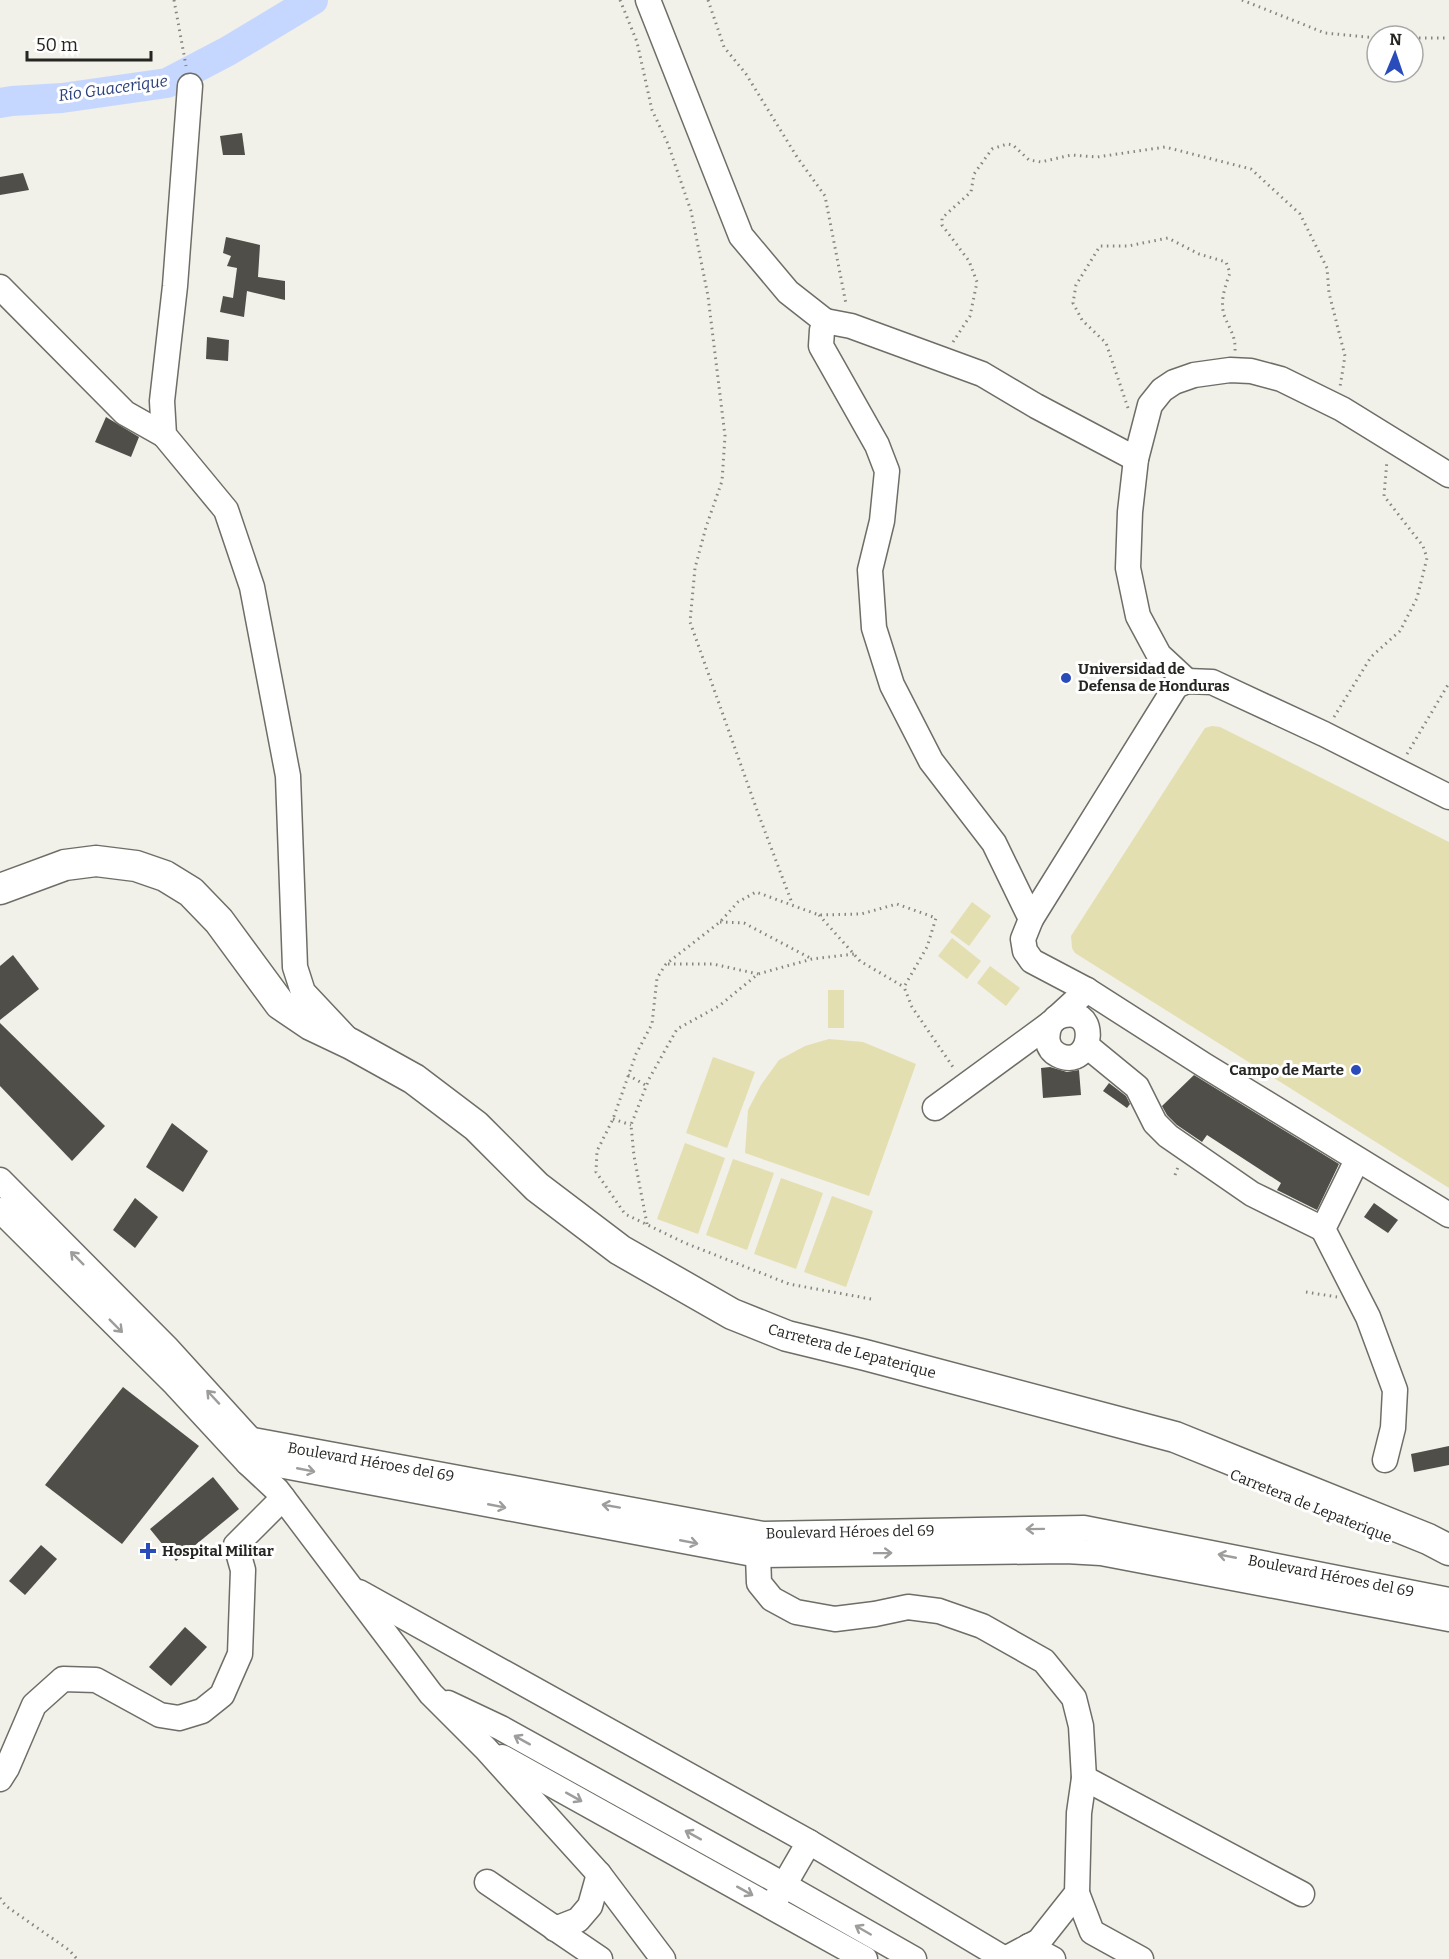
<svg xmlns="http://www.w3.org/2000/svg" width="1449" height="1959" font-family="Bitter,serif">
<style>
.green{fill:#e4dfb0}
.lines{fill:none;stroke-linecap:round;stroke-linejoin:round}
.river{stroke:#c6d7ff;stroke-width:30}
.building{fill:#4f4e48}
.minor-casing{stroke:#6e6e67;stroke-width:27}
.major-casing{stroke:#6e6e67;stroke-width:33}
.path{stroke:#868681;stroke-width:3;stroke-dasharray:1.5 4.5;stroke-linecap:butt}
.minor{stroke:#fff;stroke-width:24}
.major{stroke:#fff;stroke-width:30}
.oneway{stroke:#9d9d9c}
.poi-dot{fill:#2a4bba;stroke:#fff;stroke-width:2}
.labels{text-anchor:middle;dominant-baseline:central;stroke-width:6;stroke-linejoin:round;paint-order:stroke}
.poi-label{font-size:15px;font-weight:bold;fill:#252522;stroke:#fff;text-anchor:start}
.street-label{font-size:15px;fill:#252522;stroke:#fff}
.water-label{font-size:16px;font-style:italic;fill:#2b407a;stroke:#fff}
</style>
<rect width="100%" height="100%" fill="#f1f0e9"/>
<g class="green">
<polygon points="1212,726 1220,727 1449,842 1449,1188 1075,953 1072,948 1071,936 1201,734 1205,728"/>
<polygon points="972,902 991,916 969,946 950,932"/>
<polygon points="952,938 981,961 967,979 938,956"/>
<polygon points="990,966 1020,988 1006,1006 977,983"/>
<rect x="828" y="990" width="16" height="38"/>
<polygon points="829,1039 863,1042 916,1064 869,1196 745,1153 748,1110 761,1085 779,1060 805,1046"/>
<polygon points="713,1057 755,1072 727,1148 686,1133"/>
<polygon points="685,1143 725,1158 698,1234 657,1219"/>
<polygon points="733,1159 774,1173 747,1250 706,1235"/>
<polygon points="781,1178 823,1193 796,1269 754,1254"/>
<polygon points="832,1196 873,1211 846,1287 804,1272"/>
</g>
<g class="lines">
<polyline class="river" points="0,103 12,101 62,98 167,83 228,51 313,0"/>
</g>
<g class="building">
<polygon points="242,133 245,155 223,155 220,136"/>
<polygon points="23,173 29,190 0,195 0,177"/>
<polygon points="226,237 260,245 258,277 285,281 285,300 247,291 244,317 220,312 223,296 233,298 237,268 227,266 231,256 223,253"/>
<polygon points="207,337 229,340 228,361 206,359"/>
<polygon points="106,417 139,437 131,457 95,442"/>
<polygon points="13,955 39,989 0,1020 0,966"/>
<polygon points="0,1023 105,1126 72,1161 0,1086"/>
<polygon points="1050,1067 1067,1072 1079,1070 1081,1095 1043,1098 1041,1068"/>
<polygon points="1194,1075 1339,1164 1317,1210 1277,1190 1281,1183 1207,1135 1202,1142 1177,1125 1167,1115 1162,1106"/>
<polygon points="1109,1083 1126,1096 1130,1104 1127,1108 1103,1091"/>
<polygon points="172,1123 208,1151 183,1192 146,1167"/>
<polygon points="135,1198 158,1217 135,1248 113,1230"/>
<polygon points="1374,1203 1398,1220 1388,1233 1364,1217"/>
<polygon points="123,1387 199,1446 122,1544 45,1485"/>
<polygon points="1449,1446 1449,1465 1414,1472 1411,1454"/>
<polygon points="213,1477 239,1509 176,1561 150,1529"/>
<polygon points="41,1545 57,1559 25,1595 9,1581"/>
<polygon points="185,1627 207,1647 171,1686 149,1667"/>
</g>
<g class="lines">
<defs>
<g id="minor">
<polyline points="648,0 741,236 788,292 825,321 822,330 821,346 877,445 887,471 882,521 870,570 874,628 892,685 931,761 994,843 1031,919"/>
<polyline points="190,86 175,286 162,401 164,435 226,510 252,587 288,776 295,967 303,992 350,1042"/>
<polyline points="0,287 125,413 164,435"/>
<polyline points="825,321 851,326 982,374 1036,406 1136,459"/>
<polyline points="1187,681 1159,655 1138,616 1128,568 1130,512 1136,459 1150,405 1162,390 1174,382 1194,375 1230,370 1251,371 1281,379 1342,409 1449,475"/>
<polyline points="1449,797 1324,734 1212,682 1187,681 1176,686 1031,919 1023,939 1025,951 1032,961 1087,990 1204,1065 1449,1215"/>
<path d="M1051,1023C1045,1035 1046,1049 1058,1055C1095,1073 1101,998 1056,1018"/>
<polyline points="1087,1046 1137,1087 1155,1123 1168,1136 1252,1194 1323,1229"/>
<polyline points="935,1108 1051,1023 1087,990"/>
<polyline points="1357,1160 1323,1229 1368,1317 1395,1390 1393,1428 1385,1460"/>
<polyline points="0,1180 168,1349 258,1448"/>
<polyline points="0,1210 175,1384 248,1463 277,1490 431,1694 486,1749 599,1874 663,1959"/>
<polyline points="231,1442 253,1440 763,1534 1084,1528 1449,1600"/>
<polyline points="248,1463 268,1463 758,1555 1066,1551 1101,1553 1449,1619"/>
<polyline points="762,1539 758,1555 759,1583 772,1599 796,1612 835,1619 875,1614 908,1607 939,1611 982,1626 1044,1661 1074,1698 1081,1726 1084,1778 1079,1813 1077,1893 1039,1941 1005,1959 809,1842"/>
<polyline points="359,1592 809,1842 772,1906"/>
<polyline points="448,1703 501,1728 784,1885 914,1959"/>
<polyline points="502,1757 865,1959"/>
<polyline points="1084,1778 1302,1894"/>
<polyline points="0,1779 7,1768 34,1705 63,1679 96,1680 160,1715 179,1718 202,1711 222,1695 240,1654 243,1570 236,1545 283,1498"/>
<polyline points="487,1882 600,1959"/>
<polyline points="1077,1893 1092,1932 1141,1959"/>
<polyline points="555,1929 578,1920 590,1906 599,1874"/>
<polyline points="1029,1946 1053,1959"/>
</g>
<polyline id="major" points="0,889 65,865 96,861 136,866 165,876 191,892 219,921 280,1004 311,1025 351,1044 414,1079 476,1126 537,1187 620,1250 732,1314 787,1336 865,1355 1175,1437 1428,1539 1449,1550"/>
</defs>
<use href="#minor" class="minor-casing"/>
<use href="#major" class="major-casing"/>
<g class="path">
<polyline points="174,0 186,66"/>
<polyline points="620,0 637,42 652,110 668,144 691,211 708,296 725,436 722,481 706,527 695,568 690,622 758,813 792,903"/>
<polyline points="708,0 724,47 746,74 797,157 825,196 846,304"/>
<polyline points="1242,0 1325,33 1377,38"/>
<polyline points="1413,38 1449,38"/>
<polyline points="953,342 970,316 977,282 969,261 942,225 942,218 971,192 974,174 992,149 1007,144 1013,145 1029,160 1041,162 1071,155 1097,157 1165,147 1251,169 1300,214 1327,268 1329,293 1345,356 1340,387"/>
<path d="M1128,408L1106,343L1082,320L1073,303L1076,285L1100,246H1128L1168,238L1199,254L1226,262L1230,273C1225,286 1220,301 1224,315C1229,328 1236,336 1235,351"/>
<polyline points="1334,717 1371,657 1400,631 1417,598 1427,558 1423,546 1384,496 1387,460"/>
<polyline points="1407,754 1449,683"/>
<polyline points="819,915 860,961 904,987"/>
<polyline points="720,922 744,923 812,959"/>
<polyline points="668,964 713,964 758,974"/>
<polyline points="628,1075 647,1086"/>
<polyline points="613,1119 631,1125"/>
<polyline points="1175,1175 1178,1167"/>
<polyline points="647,1224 634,1156 631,1125 649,1079 677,1029 719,1006 758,974 812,959 854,954"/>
<polyline points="1306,1292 1337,1297"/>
<polyline points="871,1299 789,1284 685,1243 625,1214 596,1172 597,1151 613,1119 636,1054 652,1024 657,978 666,964 720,922 738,902 756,892 819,915 861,914 897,904 936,918 927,947 904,987 912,1007 955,1070"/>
<polyline points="0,1898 6,1906 69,1950 77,1959"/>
</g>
<use href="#minor" class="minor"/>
<use href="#major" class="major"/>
</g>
<defs><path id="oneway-shaft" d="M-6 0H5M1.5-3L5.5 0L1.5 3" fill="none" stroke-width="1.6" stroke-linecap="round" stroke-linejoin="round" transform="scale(1.5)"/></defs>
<g class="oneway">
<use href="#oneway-shaft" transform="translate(77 1258) rotate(-135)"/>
<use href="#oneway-shaft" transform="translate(116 1326) rotate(45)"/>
<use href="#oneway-shaft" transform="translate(213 1397) rotate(-133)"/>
<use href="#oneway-shaft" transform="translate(306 1470) rotate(11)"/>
<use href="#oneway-shaft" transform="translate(497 1506) rotate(11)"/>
<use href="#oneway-shaft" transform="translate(611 1506) rotate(-170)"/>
<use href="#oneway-shaft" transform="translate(1035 1529) rotate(179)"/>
<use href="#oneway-shaft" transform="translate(689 1542) rotate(11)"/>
<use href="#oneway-shaft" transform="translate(883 1553) rotate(-1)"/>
<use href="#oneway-shaft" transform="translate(1227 1556) rotate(-169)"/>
<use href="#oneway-shaft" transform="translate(522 1740) rotate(-151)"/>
<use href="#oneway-shaft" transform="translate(574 1797) rotate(29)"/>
<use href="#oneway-shaft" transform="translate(693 1835) rotate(-151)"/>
<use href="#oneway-shaft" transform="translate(745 1891) rotate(29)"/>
<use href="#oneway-shaft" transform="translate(863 1930) rotate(-150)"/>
</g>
<g class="poi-dot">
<circle cx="1066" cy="678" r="6"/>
<circle cx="1356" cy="1070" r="6"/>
<path d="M145 1542h6v6h6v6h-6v6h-6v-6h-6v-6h6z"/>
</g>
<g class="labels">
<g class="poi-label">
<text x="1078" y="669">Universidad de<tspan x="1078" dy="17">Defensa de Honduras</tspan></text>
<text x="1344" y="1070" text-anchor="end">Campo de Marte</text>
<text x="162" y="1551">Hospital Militar</text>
</g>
<g class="street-label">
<text transform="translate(852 1351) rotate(15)">Carretera de Lepaterique</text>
<text transform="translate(371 1462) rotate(10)">Boulevard Héroes del 69</text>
<text transform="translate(1311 1506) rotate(22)">Carretera de Lepaterique</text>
<text transform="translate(850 1532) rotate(-1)">Boulevard Héroes del 69</text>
<text transform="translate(1331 1576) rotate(11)">Boulevard Héroes del 69</text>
</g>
<g class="water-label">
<text transform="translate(113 88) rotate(-8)">Río Guacerique</text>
</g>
</g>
<g transform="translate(1395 54) rotate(2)"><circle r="28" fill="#ffffff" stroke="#a8a8a7" stroke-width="1.5"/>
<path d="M0-4.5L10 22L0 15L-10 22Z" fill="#2a4bba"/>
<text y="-9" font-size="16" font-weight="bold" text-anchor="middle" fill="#252522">N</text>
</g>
<path d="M27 51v9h124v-9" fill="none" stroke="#252522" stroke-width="3"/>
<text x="36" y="51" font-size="18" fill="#252522" stroke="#ffffff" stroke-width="4.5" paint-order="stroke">50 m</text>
</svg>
